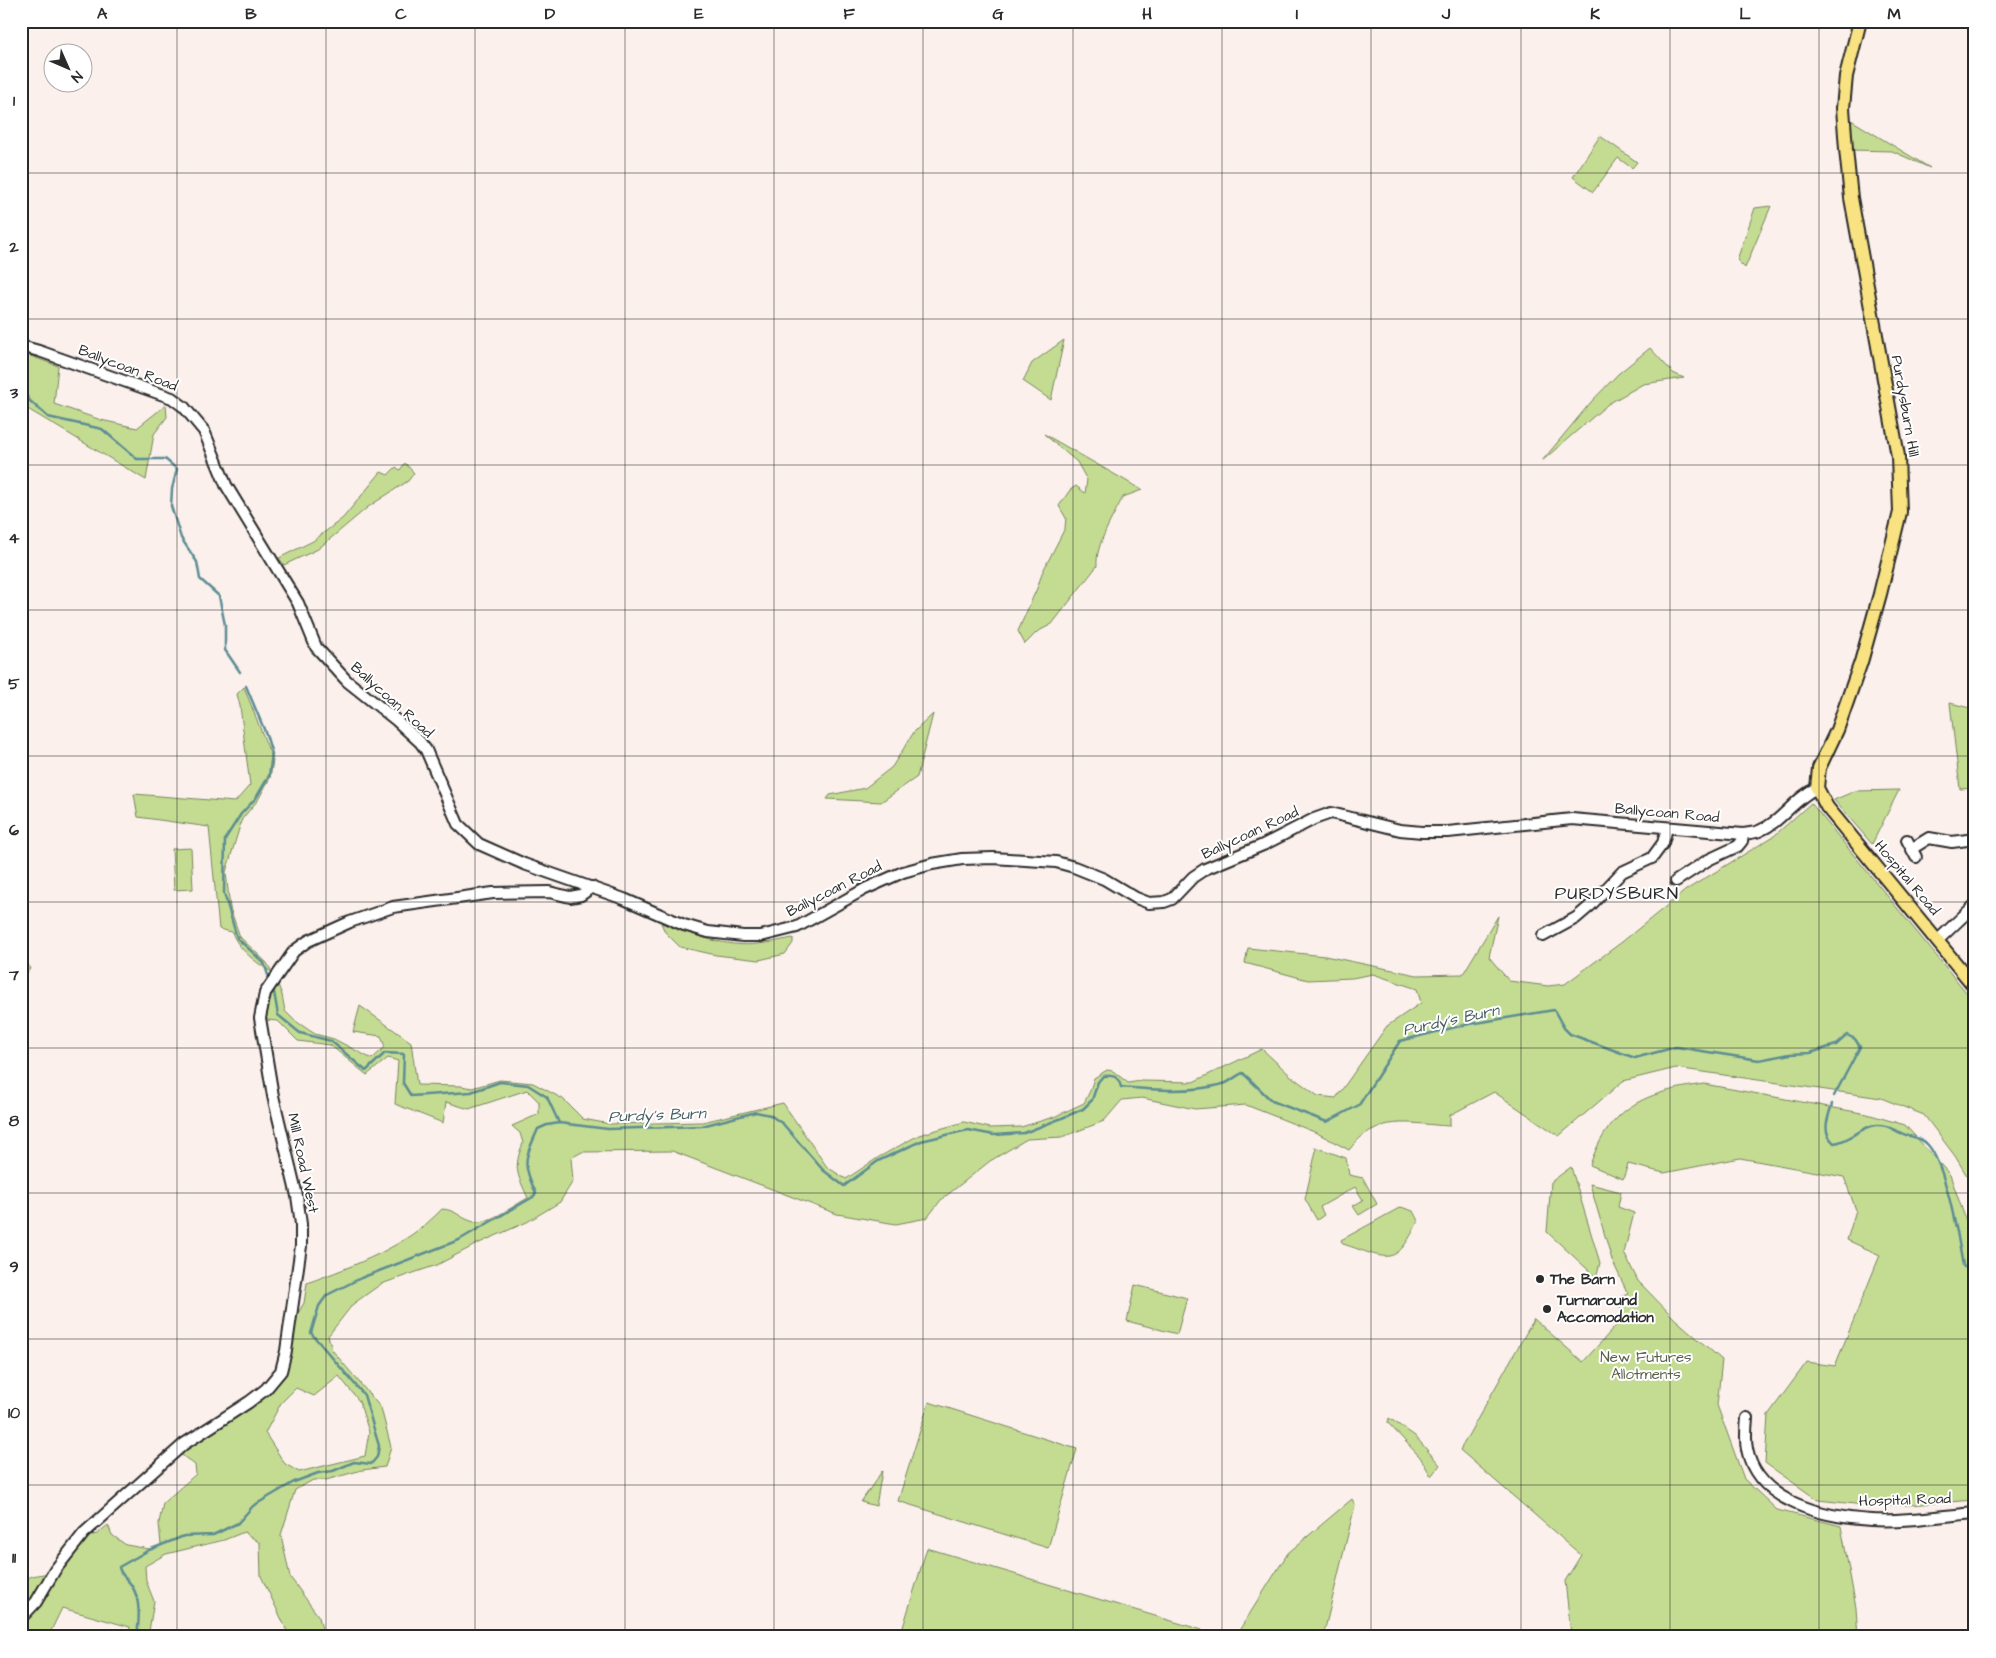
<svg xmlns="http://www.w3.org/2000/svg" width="1996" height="1658" font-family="'Architects Daughter',sans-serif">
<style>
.green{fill:#c4dc92;stroke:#78845e;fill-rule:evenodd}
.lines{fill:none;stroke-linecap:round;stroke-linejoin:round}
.stream{stroke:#5d8d93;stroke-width:2.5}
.minor-casing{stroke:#2b2b2b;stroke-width:14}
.major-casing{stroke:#2b2b2b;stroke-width:16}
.minor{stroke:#fff;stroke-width:10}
.major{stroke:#f8e281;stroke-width:12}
.grid{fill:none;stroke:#2b2b2b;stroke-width:1;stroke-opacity:0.55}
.poi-dot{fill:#2b2b2b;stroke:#fff;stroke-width:2}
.labels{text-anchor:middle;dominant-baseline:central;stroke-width:4;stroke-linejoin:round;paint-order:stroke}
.street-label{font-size:15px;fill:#2b2b2b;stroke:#fff}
.poi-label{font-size:15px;font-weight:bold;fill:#2b2b2b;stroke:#fff;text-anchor:start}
.park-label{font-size:15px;fill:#59604a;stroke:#fff}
.water-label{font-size:16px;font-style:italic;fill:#445c5f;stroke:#fff}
.quarter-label{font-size:18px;letter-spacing:1px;fill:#2b2b2b;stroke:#fff}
.neatline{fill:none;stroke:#2b2b2b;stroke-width:2}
.grid-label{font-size:16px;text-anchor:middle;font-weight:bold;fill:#2b2b2b}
</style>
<rect width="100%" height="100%" fill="#fbf0ec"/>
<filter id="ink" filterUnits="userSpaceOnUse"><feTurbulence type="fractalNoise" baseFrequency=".02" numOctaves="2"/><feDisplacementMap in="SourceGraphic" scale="10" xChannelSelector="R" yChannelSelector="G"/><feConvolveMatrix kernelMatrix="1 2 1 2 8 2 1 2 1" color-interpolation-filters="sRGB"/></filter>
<g filter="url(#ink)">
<g class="green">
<polygon points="1851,120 1930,168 1892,151 1851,150"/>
<polygon points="1600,136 1637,162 1632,168 1618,158 1593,192 1573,177"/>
<polygon points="1771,206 1745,268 1737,260 1755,208"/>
<polygon points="1064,340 1051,400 1023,381 1032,363"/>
<polygon points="1650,348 1673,373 1684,378 1643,384 1608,404 1542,461 1591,402 1618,374"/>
<polygon points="25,354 58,366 54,404 101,420 137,428 166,405 167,417 154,434 146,480 21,405 21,360"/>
<path d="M1044,434L1142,490L1123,497C1114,515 1095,545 1097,566L1052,624L1037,632L1025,644L1018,631L1038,586L1042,573L1065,528L1066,518L1059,506L1070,490L1076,486L1085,493L1087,480L1077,462Z"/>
<polygon points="405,463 414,473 408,481 368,507 318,549 284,565 279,558 313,541 343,518 381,472 388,475 396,467 400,470"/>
<path d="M244,687L273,761L270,778L258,800L242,819L226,872L230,908L240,937L267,963L272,972C257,964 237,948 232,932L219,929L209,827L138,817L134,794L235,802L250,785L240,706L237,694Z"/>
<polygon points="1950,703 1970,708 1975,730 1975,788 1960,789"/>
<polygon points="933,714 917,777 881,802 827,799 830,795 865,788 892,767 914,732"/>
<polygon points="1899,790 1872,844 1834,800 1855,791"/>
<path d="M1811,803L1975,1003V1189L1955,1156L1924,1115L1881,1098L1676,1068L1623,1081L1559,1136L1494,1092L1450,1115V1126C1409,1124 1377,1113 1349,1150L1317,1133L1246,1105L1195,1109L1142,1098L1122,1100L1104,1121L1062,1137L1027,1139L990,1161L941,1200L927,1218L896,1224L837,1214L672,1151L582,1152L571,1158L573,1181L560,1202L527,1222L477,1244L437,1265L381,1284L353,1304L328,1336L332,1350L381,1408L391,1447L385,1467L362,1470L326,1480H313L295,1490L281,1535L290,1577L319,1617L324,1637H290L261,1576L260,1543L244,1532L224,1540L166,1554L145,1566L146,1581L154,1601L148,1637H128L130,1627L62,1608L48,1637H21V1623L71,1550L84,1537L97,1534L108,1525L112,1535L126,1545L149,1549L161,1545L159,1523L163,1503L196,1474L195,1465L179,1453L283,1373L294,1320L304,1303L307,1283C356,1265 406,1247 442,1209C456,1210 459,1217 471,1221C486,1227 514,1205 528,1198C517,1174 513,1168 523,1143L520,1133L512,1126L539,1114V1102L527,1090L469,1109L446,1102L443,1123L395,1104L398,1061L388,1058L367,1075L330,1045L298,1041L278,1021L266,1020L270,997L277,982L282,995L285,1011L294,1020L315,1034L334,1039L372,1059L385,1047L381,1036L353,1032L360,1006L411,1042L417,1085L461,1086L472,1088L500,1080L533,1083L563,1099L583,1119L610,1124L703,1122L783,1103L827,1167L846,1179L879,1157L919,1135L964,1122L990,1128L1021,1127L1054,1117L1084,1103L1090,1091L1094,1078L1107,1070L1113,1071L1128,1083L1141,1081L1193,1082L1262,1049L1291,1076L1318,1096L1336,1098L1387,1026L1421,1003L1417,989L1373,974L1352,978L1308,980L1245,963L1248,948L1325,956L1417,975L1463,974L1498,916L1489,957L1509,981L1548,986L1565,984L1622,942L1686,890L1774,836ZM339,1376L359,1401L369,1432L365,1456L299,1472L285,1464L265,1433L281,1403L296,1388L314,1396Z"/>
<polygon points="191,848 193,889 174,890 172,849"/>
<path d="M661,923C690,934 727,948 758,944C770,943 781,940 793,938V943L785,954L759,960L716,955L680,947L665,932Z"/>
<polygon points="21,948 30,969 21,979"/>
<path d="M1704,1084L1867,1114L1905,1125L1950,1175L1975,1246V1500L1909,1505H1864L1818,1500L1765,1463L1768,1415L1807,1362L1835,1366L1880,1255L1847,1240L1856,1210L1844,1177L1740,1158L1664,1173L1628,1164L1623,1179L1590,1165C1610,1106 1646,1092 1704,1084Z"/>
<polygon points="1315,1147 1346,1158 1349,1175 1363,1178 1377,1204 1359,1215 1353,1206 1363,1200 1355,1187 1320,1207 1324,1215 1317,1220 1305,1199 1316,1151"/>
<polygon points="1571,1167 1600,1263 1596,1277 1547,1232 1551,1182"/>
<polygon points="1590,1184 1621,1192 1618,1207 1634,1213 1624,1253 1638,1281 1675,1319 1722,1360 1717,1405 1744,1479 1777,1510 1841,1526 1856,1608 1858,1637 1574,1637 1571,1634 1565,1581 1581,1555 1460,1450 1534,1319 1583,1362 1623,1318 1618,1298 1628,1294 1612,1260"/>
<path d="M1401,1207L1413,1211L1418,1221C1395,1270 1387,1258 1343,1244L1341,1240Z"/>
<polygon points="1135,1285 1187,1298 1177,1334 1127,1321"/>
<polygon points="929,1402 1077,1449 1048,1548 898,1501"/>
<polygon points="1389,1418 1415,1436 1440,1465 1431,1476 1420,1457 1388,1423"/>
<polygon points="882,1471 876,1506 861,1502"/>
<polygon points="1352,1499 1355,1505 1323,1637 1235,1637 1288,1553"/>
<polygon points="927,1548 1202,1630 1200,1637 900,1637"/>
<polygon points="49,1573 36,1594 21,1609 21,1582 32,1576"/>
</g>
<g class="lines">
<g class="stream">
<polyline points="21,387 30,401 48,417 102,429 137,459 165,459 177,469 172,489 171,506 181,538 197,562 200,579 219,596 225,625 225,650 240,672"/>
<polyline points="246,686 266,734 272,754 269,776 256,798 241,814 225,839 224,893 237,938 264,963 268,975"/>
<polyline points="274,992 278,1015 300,1033 331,1041 366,1071 385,1053 404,1054 403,1083 411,1096 471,1092 500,1082 528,1085 547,1097 559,1123"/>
<path d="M1832,1104C1828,1118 1821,1132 1834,1143C1849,1142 1860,1127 1876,1125C1886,1124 1892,1129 1901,1133C1911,1138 1920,1136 1928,1145C1945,1164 1959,1239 1963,1266L1975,1274"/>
<path d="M137,1637C139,1620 141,1601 132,1586C128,1579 120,1575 119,1567L149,1550L184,1536L213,1535L238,1523L253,1506L294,1482L318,1473L333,1471L354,1462L371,1464L377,1457L379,1446L364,1395L311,1333L319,1306L327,1295L361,1278L459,1240L533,1197L536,1193C521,1162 525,1159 538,1129L547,1125L559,1123L608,1129L702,1126L756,1112L770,1115L783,1124L823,1170L844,1186L878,1161L921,1141L968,1130L994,1135L1024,1133L1062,1118L1083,1109L1092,1100L1098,1082L1103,1076C1114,1075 1118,1076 1121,1087C1154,1090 1191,1093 1223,1084C1229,1083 1235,1076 1243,1073L1272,1101L1327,1122L1359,1105L1400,1041L1464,1025L1554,1010L1564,1028L1570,1034L1635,1058L1676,1047L1759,1060L1790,1054L1810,1053L1836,1045L1847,1035L1855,1039L1860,1047L1834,1096"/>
</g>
<defs>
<g id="minor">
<path d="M21,346L39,351L172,398L184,407L204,431L226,485L298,603L316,647L347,681L396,720L420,742L426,750L458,824L479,844L524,864L624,899L684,925L708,932L743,936H761L797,927L865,889L903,872L932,864L962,859L993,858L1056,862L1074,867L1104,879L1136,898L1149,903L1164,902L1172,899L1193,877L1205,869L1263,845L1314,819L1331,813L1400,830L1422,832H1448L1572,819L1743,834C1748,833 1754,833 1759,831C1782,822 1795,797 1817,788"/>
<polyline points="1907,840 1916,857"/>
<polyline points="1913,848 1929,838 1952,842 1975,839"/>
<polyline points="1676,881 1708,860 1738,846 1742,841 1743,834"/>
<polyline points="1543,936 1576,918 1590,906 1622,872 1652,858 1663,843 1667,828"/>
<polyline points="1938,940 1975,905"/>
<path d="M1747,1418C1746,1428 1745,1439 1747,1449C1757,1503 1825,1517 1871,1520C1905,1522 1941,1516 1975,1513"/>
<polyline points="21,1618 36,1602 55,1570 84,1533 184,1444 249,1402 266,1389 281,1371 286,1351 301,1246 301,1224 297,1196 273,1096 260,1018 265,993 294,951 308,941 350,922 393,907 493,893 549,892 570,897 581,895 592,887"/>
</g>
<polyline id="major" points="1860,21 1846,76 1843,108 1846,149 1851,198 1898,456 1900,512 1880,594 1861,662 1837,730 1819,768 1817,788 1827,807 1975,987"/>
</defs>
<use href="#minor" class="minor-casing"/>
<use href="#major" class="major-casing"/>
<use href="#minor" class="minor"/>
<use href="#major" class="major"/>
</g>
</g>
<path class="grid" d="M177,21V1637M326,21V1637M475,21V1637M625,21V1637M774,21V1637M923,21V1637M1073,21V1637M1222,21V1637M1371,21V1637M1521,21V1637M1670,21V1637M1819,21V1637M21,173H1975M21,319H1975M21,465H1975M21,610H1975M21,756H1975M21,902H1975M21,1048H1975M21,1193H1975M21,1339H1975M21,1485H1975"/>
<g class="poi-dot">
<circle cx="1540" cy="1279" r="5"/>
<circle cx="1547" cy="1309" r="5"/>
</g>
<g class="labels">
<g class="street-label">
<text transform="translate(128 368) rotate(21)">Ballycoan Road</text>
<text transform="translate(1905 406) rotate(80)">Purdysburn Hill</text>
<text transform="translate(392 700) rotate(42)">Ballycoan Road</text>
<text transform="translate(1667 813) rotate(5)">Ballycoan Road</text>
<text transform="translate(1250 833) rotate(-25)">Ballycoan Road</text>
<text transform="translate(1907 878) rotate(50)">Hospital Road</text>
<text transform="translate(834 889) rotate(-27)">Ballycoan Road</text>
<text transform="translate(303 1163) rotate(78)">Mill Road West</text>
<text transform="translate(1905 1500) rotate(-2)">Hospital Road</text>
</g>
<g class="poi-label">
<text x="1550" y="1279">The Barn</text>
<text x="1557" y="1300">Turnaround<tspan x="1557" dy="17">Accomodation</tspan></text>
</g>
<g class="park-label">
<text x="1646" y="1357">New Futures<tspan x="1646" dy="17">Allotments</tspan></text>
</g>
<g class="water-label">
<text transform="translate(1451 1020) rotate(-12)">Purdy's Burn</text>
<text transform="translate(657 1115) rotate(-2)">Purdy's Burn</text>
</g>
<g class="quarter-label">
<text x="1617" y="893">PURDYSBURN</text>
</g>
</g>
<rect width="1996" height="1658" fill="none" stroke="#fff" stroke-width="55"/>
<g transform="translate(68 68) rotate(135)"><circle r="24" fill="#ffffff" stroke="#aaaaaa"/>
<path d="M0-4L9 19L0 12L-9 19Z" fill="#2b2b2b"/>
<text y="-8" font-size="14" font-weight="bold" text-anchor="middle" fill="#2b2b2b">N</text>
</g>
<rect x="28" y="28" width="1940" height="1602" class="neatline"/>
<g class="grid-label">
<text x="102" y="19">A</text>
<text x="251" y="19">B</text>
<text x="401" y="19">C</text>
<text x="550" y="19">D</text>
<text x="699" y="19">E</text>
<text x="849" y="19">F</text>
<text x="998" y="19">G</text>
<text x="1147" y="19">H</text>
<text x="1297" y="19">I</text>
<text x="1446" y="19">J</text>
<text x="1595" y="19">K</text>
<text x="1745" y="19">L</text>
<text x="1894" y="19">M</text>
<text x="14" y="106">1</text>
<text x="14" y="252">2</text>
<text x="14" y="398">3</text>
<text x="14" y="543">4</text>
<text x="14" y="689">5</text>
<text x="14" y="835">6</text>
<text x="14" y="980">7</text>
<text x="14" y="1126">8</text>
<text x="14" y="1272">9</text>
<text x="14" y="1418">10</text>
<text x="14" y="1563">11</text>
</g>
</svg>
